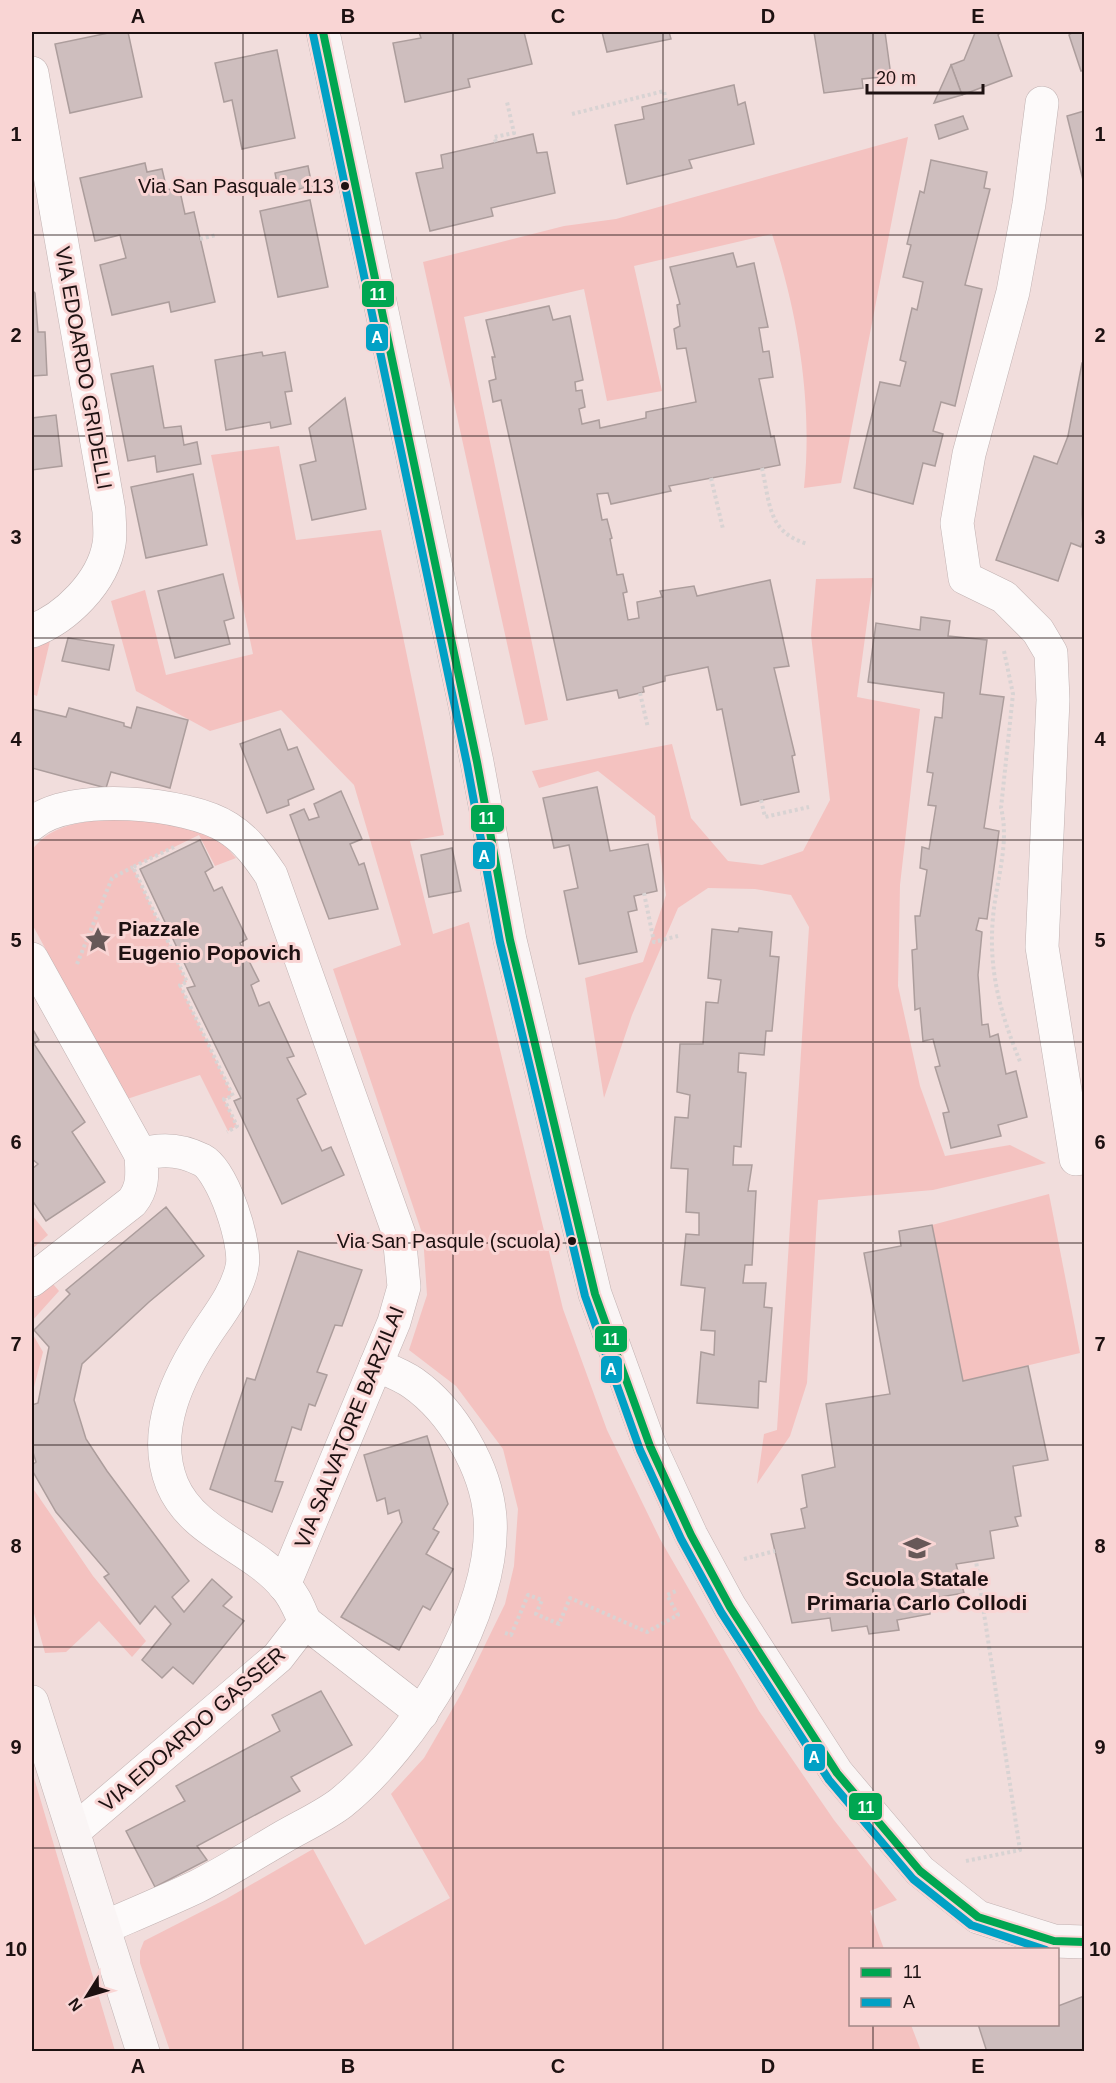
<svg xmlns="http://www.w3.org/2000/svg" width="1116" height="2083" font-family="Helvetica,sans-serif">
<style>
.green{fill:#f4c2c0}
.building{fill:#cebebe;stroke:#ac9d9c;stroke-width:1.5}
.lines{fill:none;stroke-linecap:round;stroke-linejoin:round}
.street-casing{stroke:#c1b2b2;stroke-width:34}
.secondary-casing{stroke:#c1b2b2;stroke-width:34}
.path{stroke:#d8d3d3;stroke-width:4;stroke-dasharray:3 3;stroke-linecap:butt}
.street{stroke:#fdfafa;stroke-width:33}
.secondary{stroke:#faf5f5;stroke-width:33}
.bus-1-casing{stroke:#f9d5d4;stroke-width:12}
.bus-2-casing{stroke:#f9d5d4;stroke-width:12}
.bus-1{stroke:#00a651;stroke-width:8}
.bus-2{stroke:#01a1c5;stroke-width:8}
.grid{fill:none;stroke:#1d1111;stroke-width:1.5;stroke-opacity:0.55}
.bus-dot{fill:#1d1111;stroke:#f9d5d4;stroke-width:2}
.labels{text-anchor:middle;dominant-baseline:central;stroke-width:6;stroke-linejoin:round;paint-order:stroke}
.bus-label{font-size:20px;fill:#1d1111;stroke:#f9d5d4;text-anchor:end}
.street-label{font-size:21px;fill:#1d1111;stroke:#f9d5d4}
.poi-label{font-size:21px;font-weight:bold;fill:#1d1111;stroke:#f9d5d4;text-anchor:start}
.line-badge{stroke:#f9d5d4;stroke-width:2}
.badge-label{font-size:16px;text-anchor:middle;font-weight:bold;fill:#fff}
.neatline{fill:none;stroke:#1d1111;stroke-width:2}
.grid-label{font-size:20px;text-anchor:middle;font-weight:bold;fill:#1d1111}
</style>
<rect width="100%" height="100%" fill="#f1dddc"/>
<g class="green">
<path d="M908,137L841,483L804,488C813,404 798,314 772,234L634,266L662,391L607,401L584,289L464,317L548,720L525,725L423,262L564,226L616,219Z"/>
<polygon points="279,446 296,540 381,530 444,835 410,841 433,934 469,922 563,1309 607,1430 660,1539 759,1711 834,1820 897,1900 870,1911 884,1949 850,1950 850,2024 911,2025 921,2051 170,2051 140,1963 140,1951 144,1941 226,1899 313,1849 365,1945 450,1898 391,1794 424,1758 461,1694 505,1604 514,1566 518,1509 503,1449 456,1386 409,1350 427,1295 423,1236 333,969 401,945 354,785 281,710 210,731 136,691 111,601 145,590 166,675 253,654 211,455"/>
<polygon points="873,578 857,697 920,709 900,885 898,986 920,1086 945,1156 1010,1145 1046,1163 933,1190 818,1200 807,1383 790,1436 757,1484 764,1434 777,1430 809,927 791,895 755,889 708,888 678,908 632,1015 604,1098 585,978 643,962 666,895 655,816 598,771 539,788 532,771 672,744 691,818 728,861 762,865 803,851 830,800 811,635 816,579"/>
<polygon points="50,641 37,696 32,694 32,648"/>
<path d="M105,819C135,819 190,821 216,838C224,842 230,852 236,858L215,866L199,835L133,867L187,982L180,985L233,1096L224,1099L237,1126L228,1131L200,1075L127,1099L32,924V850C50,826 76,823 105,819Z"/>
<polygon points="1049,1194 1080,1353 963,1381 932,1225"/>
<polygon points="32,1215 48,1235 32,1249"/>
<polygon points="53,1284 59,1291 32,1321 32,1301"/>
<polygon points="32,1333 43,1352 32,1395"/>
<polygon points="32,1487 93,1576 146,1641 132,1657 99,1621 66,1652 45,1653 32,1606"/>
<polygon points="32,1771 115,2051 32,2051"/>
</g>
<g class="building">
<polygon points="113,32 128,32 142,97 70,113 55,44"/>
<polygon points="419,32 524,32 532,64 468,79 470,87 405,102 393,43 421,38"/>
<polygon points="602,32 669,32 671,39 607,52"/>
<polygon points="814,32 885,32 891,76 862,79 863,88 824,93"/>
<polygon points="979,32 1001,32 998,35 1012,76 962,95 951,65 964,60 975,33"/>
<polygon points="1073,32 1084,32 1084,70 1081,71 1069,35"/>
<polygon points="277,50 295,138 242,149 232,100 224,102 215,63"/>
<polygon points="951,65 962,95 934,103"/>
<polygon points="734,85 738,105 745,102 754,144 689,160 692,168 627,184 615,125 644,119 642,107"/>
<polygon points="1084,111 1084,184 1067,116"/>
<polygon points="963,116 968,129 939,139 935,125"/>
<polygon points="533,134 537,153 547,152 555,193 491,208 493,216 430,231 416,173 443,168 441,155"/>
<polygon points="931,160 987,172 984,188 990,189 965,285 982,289 955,406 941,402 933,431 943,434 935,466 923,463 913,504 854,488 880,382 900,386 906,362 900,360 912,308 917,310 923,282 903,277 911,245 907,244 920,191 924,193"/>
<polygon points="145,163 147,172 162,169 167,190 179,187 185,214 194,212 215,302 171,312 169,302 112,315 100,265 126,258 120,235 95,241 80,178"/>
<polygon points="308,166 312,186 279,194 275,173"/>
<polygon points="310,200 328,287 278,297 260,211"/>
<polygon points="733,253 737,267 754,263 768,327 759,328 763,352 769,351 773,377 759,379 771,437 774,436 780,465 669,486 671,491 611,504 608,493 597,494 602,520 607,519 612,538 610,539 617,575 623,574 627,592 623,593 628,620 639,618 637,602 662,597 660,591 694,586 697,596 770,580 789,666 774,668 795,755 792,756 799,792 741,805 722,709 717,710 708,667 665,676 665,681 643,687 644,692 619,698 617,690 567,700 501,400 493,402 489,381 496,379 492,357 495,357 486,320 549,306 553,320 570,316 583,380 575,382 576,391 582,390 585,407 579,409 582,424 599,420 600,428 646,418 646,412 696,402 686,348 677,349 674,329 680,326 677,305 680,304 670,267"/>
<polygon points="32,290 35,293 38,332 45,332 47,375 32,376"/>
<polygon points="262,352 263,356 285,352 292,391 285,392 291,424 271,428 270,422 226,430 215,360"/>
<polygon points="1082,363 1084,363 1082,514 1084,538 1081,547 1071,543 1058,581 996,560 1034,456 1057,464 1068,436"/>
<polygon points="153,366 164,428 181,426 184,445 197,442 201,464 157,472 155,456 128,461 111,374"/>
<polygon points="345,398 366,509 312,520 300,465 316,461 309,428"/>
<polygon points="56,415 62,466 32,470 32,418"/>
<polygon points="193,474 207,545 146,558 131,487"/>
<polygon points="223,574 234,618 224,621 230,644 175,658 158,591"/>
<polygon points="921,617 950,621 948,636 987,640 980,694 1004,697 984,828 999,831 987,919 979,918 976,930 982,932 978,975 982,1025 988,1024 990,1037 998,1034 1006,1074 1016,1071 1027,1117 998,1125 1001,1136 951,1148 943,1113 949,1112 935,1067 940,1066 933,1039 923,1041 920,1008 915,1010 912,950 917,949 915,916 920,916 927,870 920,868 922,847 929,849 936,806 928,805 933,773 927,772 935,717 942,718 944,693 868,682 876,623 920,630"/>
<polygon points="68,638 114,645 109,670 62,661"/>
<polygon points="137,707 188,720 170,788 111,772 106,788 32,768 32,709 66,717 69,708 124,723 124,726 131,728"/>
<polygon points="280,729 288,750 297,747 314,789 288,800 289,805 267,813 240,744"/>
<polygon points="597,787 610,851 648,844 657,891 634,896 637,910 628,912 637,952 579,964 564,891 578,888 569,845 554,848 543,798"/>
<polygon points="341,791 362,839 350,844 359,865 364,863 378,909 329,919 290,815 304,809 309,820 319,817 314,804"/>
<polygon points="200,840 213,867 205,872 214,891 222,887 247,939 240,943 259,981 251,985 259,1006 269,1002 294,1056 287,1058 306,1094 297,1099 322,1151 331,1147 344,1175 282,1204 234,1101 241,1098 187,988 195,986 140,869"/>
<polygon points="452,848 461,891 429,897 421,855"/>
<polygon points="739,928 772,932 770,956 779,957 772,1031 766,1031 764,1055 739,1053 738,1072 746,1073 741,1147 734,1146 733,1165 752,1165 748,1191 756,1191 752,1265 745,1265 743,1283 766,1283 764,1307 772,1308 766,1382 759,1381 758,1408 697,1403 701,1352 714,1355 715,1331 701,1330 705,1288 681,1285 686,1234 699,1235 699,1213 686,1212 688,1169 671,1168 675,1117 688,1118 690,1095 677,1092 680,1044 703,1044 706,1002 718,1003 721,980 708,978 712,929 738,932"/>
<polygon points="32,1028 39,1040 34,1044 85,1122 72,1132 105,1182 46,1221 32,1200 32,1169 38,1164 32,1159"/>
<polygon points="166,1207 204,1256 149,1302 82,1364 74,1400 86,1439 107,1471 189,1581 172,1597 184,1612 212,1579 232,1597 223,1606 244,1621 193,1684 173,1667 162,1678 142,1660 171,1624 155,1606 140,1624 104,1577 109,1574 56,1512 32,1470 32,1465 36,1462 32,1449 32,1405 38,1403 49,1347 34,1330 70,1294 66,1290"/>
<polygon points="932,1225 963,1381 1028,1366 1048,1460 1013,1466 1021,1516 1015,1517 1018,1526 990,1531 994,1558 956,1564 964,1593 928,1599 930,1614 897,1620 899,1630 869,1634 867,1626 832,1631 830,1618 792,1623 771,1534 805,1528 801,1509 807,1507 802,1475 835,1467 826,1404 890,1394 864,1253 901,1246 899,1231"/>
<polygon points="298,1251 362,1270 342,1326 335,1325 317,1372 327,1375 315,1406 309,1404 301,1430 292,1427 275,1481 283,1482 272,1512 210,1489 247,1378 255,1380"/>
<polygon points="427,1436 448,1504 433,1529 439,1532 426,1554 453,1569 430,1610 423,1606 399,1650 341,1617 402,1522 399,1510 388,1514 385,1498 377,1501 364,1455"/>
<polygon points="321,1691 352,1745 291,1777 300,1791 197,1846 207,1860 155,1887 126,1831 185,1801 176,1786 280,1731 272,1715"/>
<polygon points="1084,1996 1084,2052 987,2052 978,2024 1058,2024 1058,2006"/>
</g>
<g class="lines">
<defs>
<g id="street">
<path d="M32,73L109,511C109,521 111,534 109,544C103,582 66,618 32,631"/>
<polyline points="1042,103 1029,204 1013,292 969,454 957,523 965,578 1004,597 1038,631 1051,653 1053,700 1042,947 1076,1159 1084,1158"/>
<path d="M32,824C69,791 188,802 228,828C247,840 258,856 271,875L399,1234L404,1287L394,1322L284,1585"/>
<polyline points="32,959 141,1155"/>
<path d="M32,1280L132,1202C144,1187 142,1173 141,1155C161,1148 182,1150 202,1160C223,1171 247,1244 242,1267C237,1291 221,1312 208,1331C178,1376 151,1431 172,1484C193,1534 253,1547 285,1586C295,1597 299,1609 305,1622L278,1657L74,1831"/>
<polyline points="305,1622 422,1713"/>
<path d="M105,1927C135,1914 166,1901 196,1887C226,1872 254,1854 283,1837C302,1826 324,1816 341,1803C413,1745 497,1612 490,1517C486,1468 453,1411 413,1383C402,1375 388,1370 376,1365"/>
</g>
<g id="secondary">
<polyline points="323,32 477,762 510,940 595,1294 650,1446 691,1535 730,1607 837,1773 920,1871 978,1917 1054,1941 1084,1942"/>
<polyline points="32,1702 143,2052"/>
</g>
</defs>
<use href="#street" class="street-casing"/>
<use href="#secondary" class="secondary-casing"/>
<g class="path">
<polyline points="572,114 664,91 666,101"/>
<polyline points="496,142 494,137 514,133 507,102"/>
<polyline points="200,239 216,235"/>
<path d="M762,468C770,504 768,533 808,544"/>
<polyline points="711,478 723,529"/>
<path d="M1004,651L1013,694L1001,808C1010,843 996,882 993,917C988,972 1001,1015 1021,1064"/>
<polyline points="640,693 648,728"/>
<polyline points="761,800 765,817 809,807"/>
<polyline points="174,847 133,867 187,982 180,985 233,1096 224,1099 237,1126 227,1132"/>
<polyline points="644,893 654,942 678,936"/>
<polyline points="77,964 112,878 133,867"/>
<polyline points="744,1559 775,1551"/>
<polyline points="505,1633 511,1635 528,1595 542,1600 536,1614 559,1624 570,1598 647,1632 678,1615 667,1595 678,1590"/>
<polyline points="966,1861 1020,1850 976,1561"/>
</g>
<use href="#street" class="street"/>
<use href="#secondary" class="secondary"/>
<defs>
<polyline id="bus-1" points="323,32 477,762 510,940 595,1294 650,1446 691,1535 730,1607 837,1773 920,1871 978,1917 1054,1941 1084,1942"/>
<polyline id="bus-2" points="313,34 467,764 500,942 585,1296 640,1450 681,1539 721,1612 829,1780 913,1879 971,1925 1046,1950"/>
</defs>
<use href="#bus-1" class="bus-1-casing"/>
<use href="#bus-2" class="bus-2-casing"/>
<use href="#bus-1" class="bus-1"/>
<use href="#bus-2" class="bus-2"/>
</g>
<path class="grid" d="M243,32V2052M453,32V2052M663,32V2052M873,32V1950M32,235H1084M32,436H1084M32,638H1084M32,840H1084M32,1042H1084M32,1243H1084M32,1445H1084M32,1647H1084M32,1848H1084M873,2024V2052"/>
<defs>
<symbol id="sight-bare" viewBox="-9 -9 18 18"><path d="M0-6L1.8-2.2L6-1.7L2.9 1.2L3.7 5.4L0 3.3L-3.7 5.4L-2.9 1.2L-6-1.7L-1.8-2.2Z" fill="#675858" stroke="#f9d5d4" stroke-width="2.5" paint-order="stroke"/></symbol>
<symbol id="school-bare" viewBox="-9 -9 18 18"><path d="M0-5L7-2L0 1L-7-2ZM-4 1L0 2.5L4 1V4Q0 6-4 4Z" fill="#675858" stroke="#f9d5d4" stroke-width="2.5" paint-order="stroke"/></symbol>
</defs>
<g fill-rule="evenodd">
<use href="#sight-bare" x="79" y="921" width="38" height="38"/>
<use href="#school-bare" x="898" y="1529" width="38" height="38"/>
</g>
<g class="bus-dot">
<circle cx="345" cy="186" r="5"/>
<circle cx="572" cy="1241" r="5"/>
</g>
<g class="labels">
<g class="bus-label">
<text x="334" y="186">Via San Pasquale 113</text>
<text x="561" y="1241">Via San Pasqule (scuola)</text>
</g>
<g class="street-label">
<text transform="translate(84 368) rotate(80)">VIA EDOARDO GRIDELLI</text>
<text transform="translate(349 1427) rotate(-68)">VIA SALVATORE BARZILAI</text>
<text transform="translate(192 1729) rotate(-41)">VIA EDOARDO GASSER</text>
</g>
<g class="poi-label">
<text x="118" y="928">Piazzale<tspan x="118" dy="24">Eugenio Popovich</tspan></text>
<text x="917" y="1578" text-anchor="middle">Scuola Statale<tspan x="917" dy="24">Primaria Carlo Collodi</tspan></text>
</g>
</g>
<g class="line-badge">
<rect x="361" y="280" width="34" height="28" rx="6" fill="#00a651"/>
<rect x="365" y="323" width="24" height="29" rx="6" fill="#01a1c5"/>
<rect x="470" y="804" width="35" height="29" rx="6" fill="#00a651"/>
<rect x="472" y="841" width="24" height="29" rx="6" fill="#01a1c5"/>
<rect x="594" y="1325" width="34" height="28" rx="6" fill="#00a651"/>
<rect x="600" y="1355" width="23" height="29" rx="6" fill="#01a1c5"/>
<rect x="803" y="1743" width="23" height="29" rx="6" fill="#01a1c5"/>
<rect x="848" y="1792" width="35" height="29" rx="6" fill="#00a651"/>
</g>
<g class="badge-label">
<text x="378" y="300">11</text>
<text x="377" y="343">A</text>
<text x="487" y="824">11</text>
<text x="484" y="862">A</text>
<text x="611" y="1345">11</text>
<text x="611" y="1375">A</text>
<text x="814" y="1763">A</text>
<text x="866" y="1813">11</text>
</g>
<rect width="1116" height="2083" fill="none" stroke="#f9d5d4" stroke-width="66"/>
<rect x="849" y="1948" width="210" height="78" fill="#f9d5d4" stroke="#a18786" stroke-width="1.5"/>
<rect x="861" y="1968" width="30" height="9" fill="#00a651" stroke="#a18786" stroke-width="1.5"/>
<text x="903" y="1978" font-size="18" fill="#1d1111">11</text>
<rect x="861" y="1998" width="30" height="9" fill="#01a1c5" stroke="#a18786" stroke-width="1.5"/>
<text x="903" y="2008" font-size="18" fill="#1d1111">A</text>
<g transform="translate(87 1996) rotate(233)" stroke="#f9d5d4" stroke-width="4.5" paint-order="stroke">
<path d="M0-4.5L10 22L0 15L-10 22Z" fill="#1d1111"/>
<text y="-9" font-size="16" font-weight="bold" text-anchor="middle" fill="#1d1111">N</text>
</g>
<path d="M867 84v9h116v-9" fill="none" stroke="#1d1111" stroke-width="3"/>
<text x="876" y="84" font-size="18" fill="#1d1111" stroke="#f9d5d4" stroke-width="4.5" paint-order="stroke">20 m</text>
<rect x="33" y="33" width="1050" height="2017" class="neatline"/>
<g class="grid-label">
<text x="138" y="23">A</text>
<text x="348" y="23">B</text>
<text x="558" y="23">C</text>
<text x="768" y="23">D</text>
<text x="978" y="23">E</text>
<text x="16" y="141">1</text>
<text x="1100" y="141">1</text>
<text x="16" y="342">2</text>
<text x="1100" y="342">2</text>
<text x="16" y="544">3</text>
<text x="1100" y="544">3</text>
<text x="16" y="746">4</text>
<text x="1100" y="746">4</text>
<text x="16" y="947">5</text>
<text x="1100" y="947">5</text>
<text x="16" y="1149">6</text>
<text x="1100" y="1149">6</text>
<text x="16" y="1351">7</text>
<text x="1100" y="1351">7</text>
<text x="16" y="1553">8</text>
<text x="1100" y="1553">8</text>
<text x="16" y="1754">9</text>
<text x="1100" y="1754">9</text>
<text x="16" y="1956">10</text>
<text x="1100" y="1956">10</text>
<text x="138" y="2073">A</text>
<text x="348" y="2073">B</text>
<text x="558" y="2073">C</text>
<text x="768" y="2073">D</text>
<text x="978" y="2073">E</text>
</g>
</svg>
